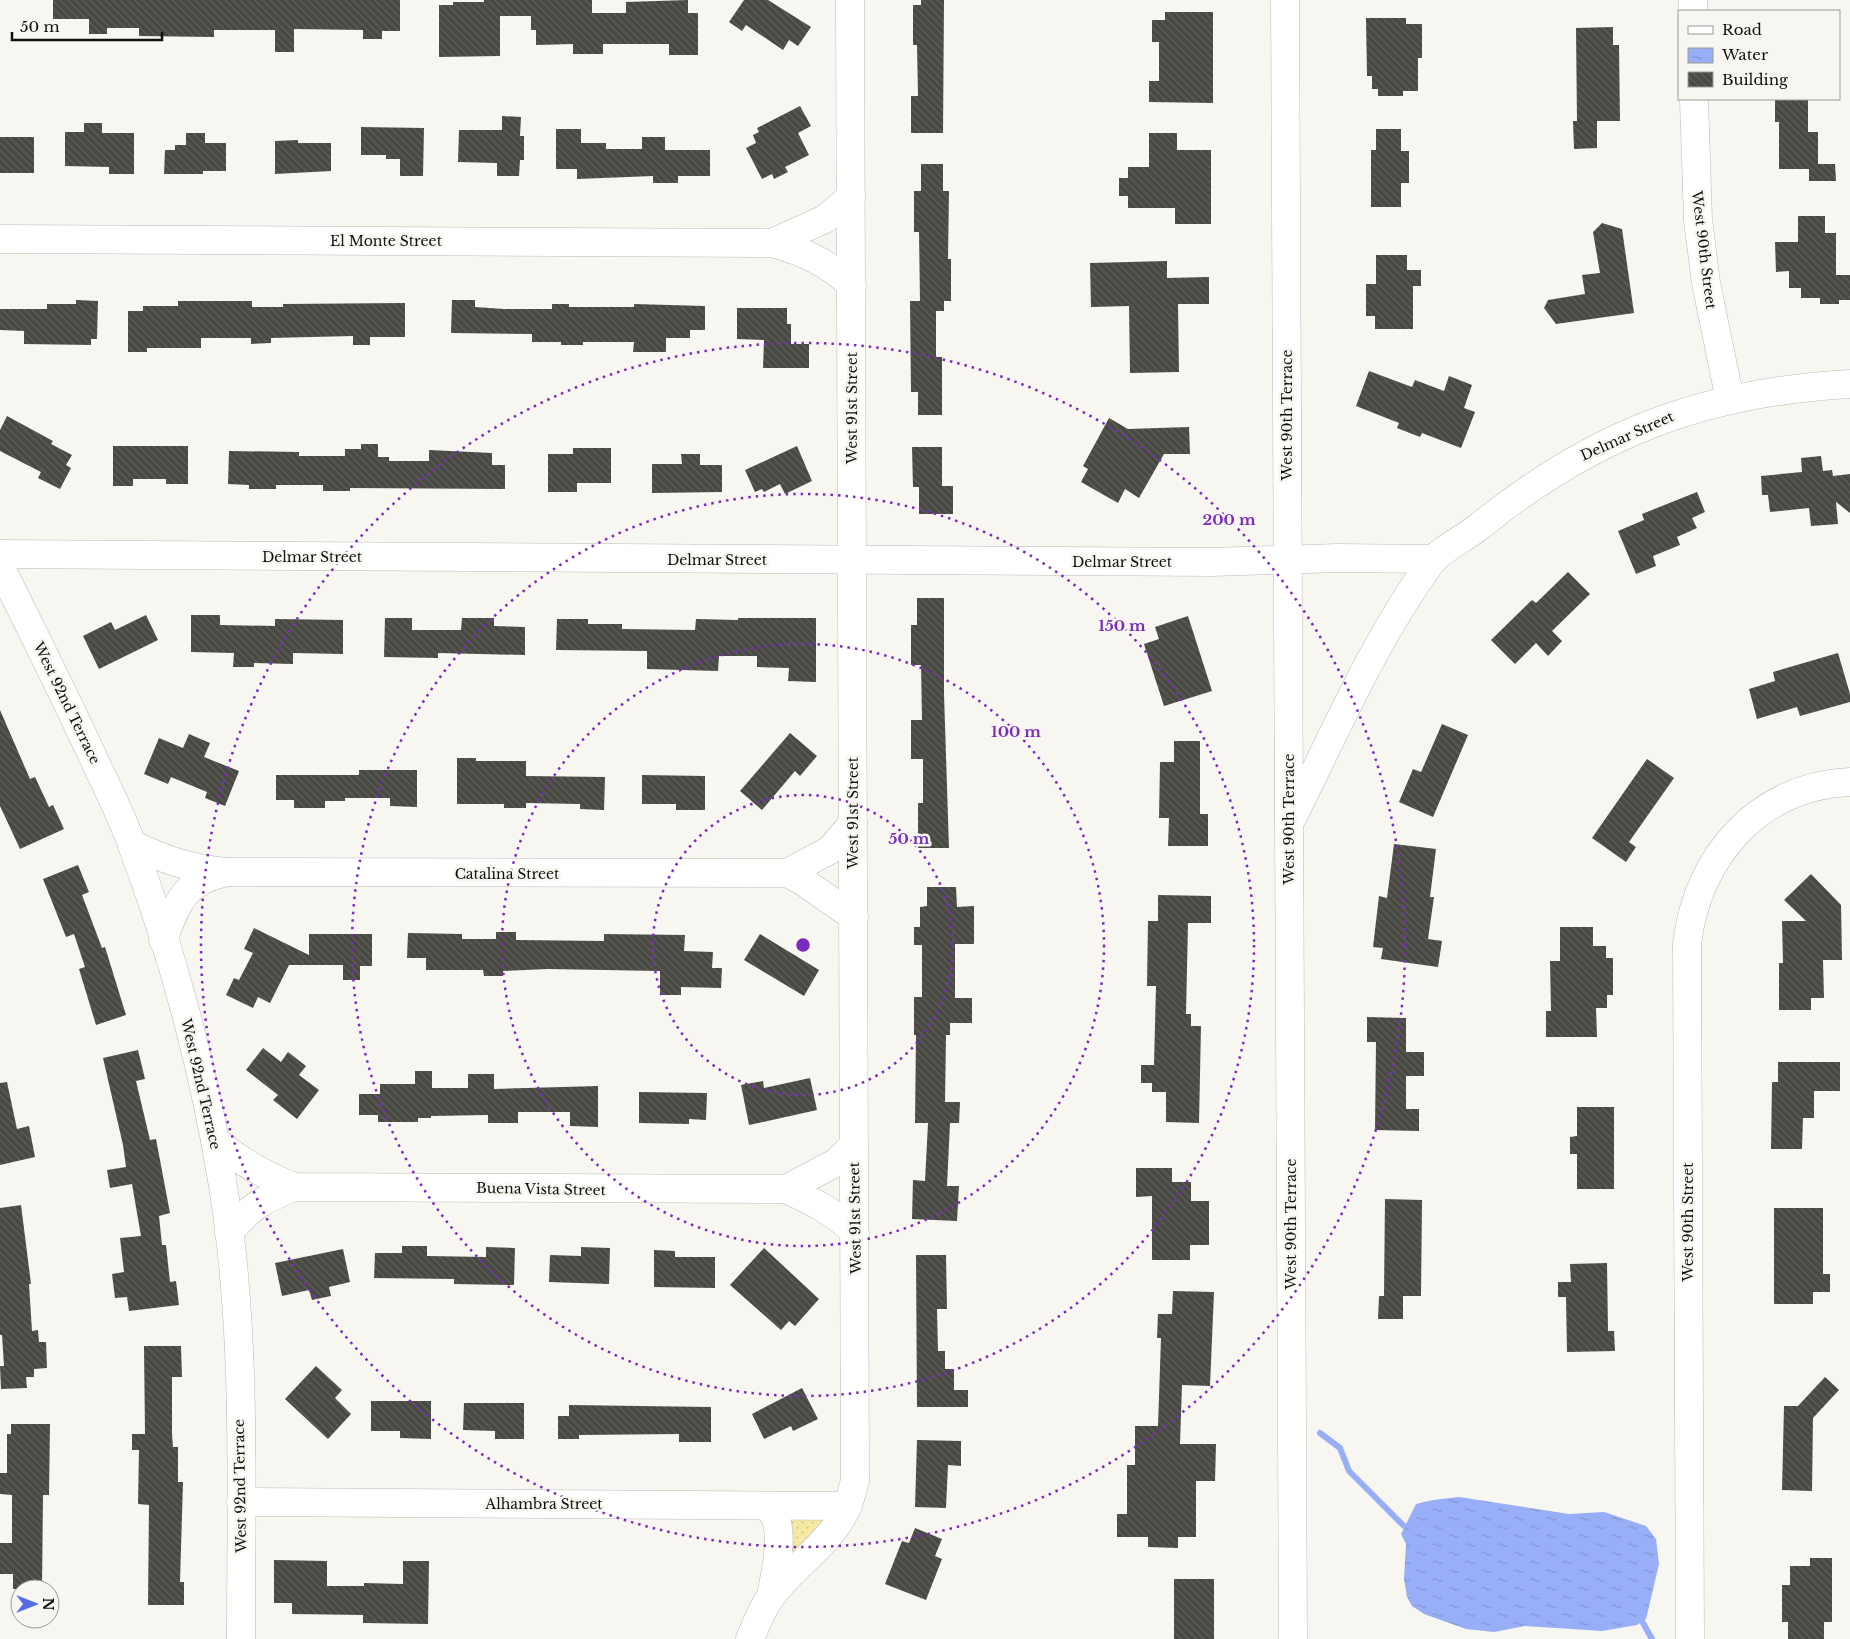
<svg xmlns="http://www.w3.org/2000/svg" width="1850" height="1639" font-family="'Libre Baskerville',serif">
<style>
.green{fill:url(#green-dots)}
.water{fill:url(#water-ripples)}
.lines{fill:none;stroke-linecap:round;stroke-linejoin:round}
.stream{stroke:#98aef6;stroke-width:6}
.building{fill:url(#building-back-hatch)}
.minor-casing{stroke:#bbbab5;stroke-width:29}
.minor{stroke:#fff;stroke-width:28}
.ring{fill:none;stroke:#7b2cbf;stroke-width:2.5;stroke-dasharray:2.5 5}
.labels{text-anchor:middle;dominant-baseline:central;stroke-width:5;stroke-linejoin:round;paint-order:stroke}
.street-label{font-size:14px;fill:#10100e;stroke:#f7f6f0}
.centre{fill:#7b2cbf;stroke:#f7f6f0;stroke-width:2.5}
.ring-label{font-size:15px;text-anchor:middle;font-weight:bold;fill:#7b2cbf;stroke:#f7f6f0;stroke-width:5;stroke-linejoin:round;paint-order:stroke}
</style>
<defs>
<pattern id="green-dots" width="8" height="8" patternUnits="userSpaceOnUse" patternTransform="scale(1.25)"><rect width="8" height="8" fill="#f6e9a4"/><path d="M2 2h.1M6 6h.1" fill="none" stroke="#d2c78c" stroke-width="1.8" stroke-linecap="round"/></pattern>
<pattern id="water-ripples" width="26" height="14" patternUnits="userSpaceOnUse" patternTransform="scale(1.25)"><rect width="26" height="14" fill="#98aef6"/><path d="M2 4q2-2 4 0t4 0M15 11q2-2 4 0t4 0" fill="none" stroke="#8295d2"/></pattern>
<pattern id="building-back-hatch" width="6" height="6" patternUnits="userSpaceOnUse" patternTransform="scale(1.25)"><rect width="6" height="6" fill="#494944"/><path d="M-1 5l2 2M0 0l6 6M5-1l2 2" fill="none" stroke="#5f5f5b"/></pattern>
</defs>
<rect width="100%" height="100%" fill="#f7f6f0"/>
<polygon class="green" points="787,1515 827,1516 792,1553 790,1553"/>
<polygon class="water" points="1459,1497 1569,1514 1604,1512 1646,1526 1656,1539 1659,1564 1646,1619 1637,1625 1602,1631 1525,1626 1494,1632 1466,1629 1424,1614 1412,1606 1407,1597 1404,1579 1406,1544 1401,1534 1416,1504 1433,1500"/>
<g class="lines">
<g class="stream">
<polyline points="1320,1433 1340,1448 1349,1471 1404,1526"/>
<polyline points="1643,1623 1652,1639"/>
</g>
</g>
<g class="building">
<polygon points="53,0 400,0 400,31 382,31 382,39 363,39 363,30 294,29 294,52 275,52 275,30 214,30 214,37 139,36 139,28 107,28 107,34 89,34 89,19 53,19"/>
<polygon points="484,0 592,0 592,13 626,13 626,2 688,0 688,13 698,13 698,55 669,55 669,44 603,44 603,54 573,54 573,44 536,45 536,30 531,30 531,16 500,16 500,56 439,57 439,5 453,5 453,2 484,2"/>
<polygon points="744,0 768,0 811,27 798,46 789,40 783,50 746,25 742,31 729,22"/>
<polygon points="921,0 944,0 943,133 911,133 911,96 918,96 917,45 913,45 913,5 921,5"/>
<polygon points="1165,12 1213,12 1213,103 1149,102 1149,81 1159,81 1159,42 1152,42 1152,20 1165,20"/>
<polygon points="1366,18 1406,18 1406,24 1422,24 1422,58 1418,58 1418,91 1403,91 1403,96 1378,96 1378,89 1372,89 1372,76 1367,76"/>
<polygon points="1613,27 1613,45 1619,45 1620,121 1597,121 1597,148 1574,149 1573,121 1577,121 1576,28"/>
<polygon points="1775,99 1808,99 1808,132 1818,132 1818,164 1835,164 1836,181 1809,181 1809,169 1779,169 1779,122 1775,122"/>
<polygon points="800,106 811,126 798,133 809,155 785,167 788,172 774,179 772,174 762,179 746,148 756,143 753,135 759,132 757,128"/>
<polygon points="502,116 521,117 520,136 524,136 524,160 520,160 519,176 497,176 497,163 458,162 459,130 502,130"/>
<polygon points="84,123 102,123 102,133 134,133 134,174 109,174 109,167 65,166 65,132 84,132"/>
<polygon points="361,127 424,128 423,176 400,176 400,159 386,159 386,155 361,155"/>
<polygon points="556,129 581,129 581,143 606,143 606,149 642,149 642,137 665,137 665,150 710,150 710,176 678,176 678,183 653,183 653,176 577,179 577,169 556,169"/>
<polygon points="1376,129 1401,129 1401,151 1409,151 1409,183 1401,183 1401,207 1371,207 1371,150 1376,150"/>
<polygon points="186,133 205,133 205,143 226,143 226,171 203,171 203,174 164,174 165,150 175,150 175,145 186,145"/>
<polygon points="1149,133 1177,133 1177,150 1211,150 1211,224 1175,224 1175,208 1128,208 1128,196 1119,196 1119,178 1128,178 1128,167 1149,167"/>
<rect x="0" y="137" width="34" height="36"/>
<polygon points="298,140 298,143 331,143 331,171 275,174 275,141"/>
<polygon points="921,164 943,164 943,191 949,191 948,259 951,259 951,301 944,301 944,311 936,311 936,357 942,357 942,415 918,415 918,392 911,392 910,301 920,301 919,232 914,232 914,191 921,191"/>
<polygon points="1798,216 1825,216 1825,233 1836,233 1836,275 1850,275 1850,300 1839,300 1839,304 1820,304 1820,298 1801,298 1801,288 1789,288 1789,271 1776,272 1775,242 1798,242"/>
<polygon points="1602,223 1622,229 1634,313 1556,324 1544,308 1548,300 1585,294 1582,275 1600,273 1593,232"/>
<polygon points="1376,255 1407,255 1407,270 1421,270 1421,286 1413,286 1413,329 1375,329 1375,316 1366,316 1366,284 1376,284"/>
<polygon points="1167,261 1167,278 1209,277 1209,304 1178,304 1179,372 1130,373 1129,306 1091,307 1090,263"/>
<polygon points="76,300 98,301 97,339 91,339 91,345 24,344 24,331 0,330 0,309 47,309 47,304 76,304"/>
<polygon points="452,300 475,300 475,307 504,309 552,309 552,304 569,304 569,307 634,307 634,304 705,306 705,330 690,330 690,338 666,338 666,352 633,352 634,342 583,342 583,345 561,345 561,342 532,342 532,334 451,333"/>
<polygon points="178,301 252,301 252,307 283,307 283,304 405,303 405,337 370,337 370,345 353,345 353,336 271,338 271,343 251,344 251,338 201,338 201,348 147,348 147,352 128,352 128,311 143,311 143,306 178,306"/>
<polygon points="737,308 787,308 787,324 791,324 791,344 809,344 809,368 763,368 764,340 737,339"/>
<polygon points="1369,371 1412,387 1415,380 1444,391 1449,376 1472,385 1464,408 1475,412 1461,448 1422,433 1420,437 1397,428 1399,423 1356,406"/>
<polygon points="7,416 53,441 51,444 72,455 66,465 71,468 60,489 38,478 41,472 0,451 0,430"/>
<polygon points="1109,418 1128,429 1189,427 1190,454 1164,454 1139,498 1125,489 1118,503 1081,482 1088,469 1083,466"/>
<polygon points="361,444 378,444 378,457 389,457 389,461 429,461 429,450 492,453 492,465 505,465 505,489 350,488 350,491 323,491 323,485 276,485 276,489 249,489 249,485 228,484 229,451 299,452 299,456 345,456 345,449 361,449"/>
<polygon points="113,446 188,446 188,484 166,484 166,479 133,479 133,486 113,486"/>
<polygon points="797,446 812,481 785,494 780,484 764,492 762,489 755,492 745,470"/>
<polygon points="912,447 942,447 942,486 953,486 953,514 919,514 919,487 913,487"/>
<polygon points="573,448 611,448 611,483 577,483 577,492 548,492 548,454 573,454"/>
<polygon points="681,454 700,454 700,465 722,465 722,492 652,493 652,464 682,464"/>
<polygon points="1821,456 1823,471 1832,470 1833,476 1850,474 1850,513 1836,502 1838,524 1811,526 1809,508 1770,512 1768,495 1762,495 1761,476 1802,472 1801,458"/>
<polygon points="1697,492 1705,512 1692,518 1697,528 1677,537 1680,545 1653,556 1656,566 1636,574 1618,531 1644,520 1642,514"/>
<polygon points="1568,572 1590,594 1552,631 1562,641 1548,656 1536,643 1515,664 1491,640 1532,600 1536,603"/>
<polygon points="917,598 944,598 944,694 949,848 918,848 918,803 923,803 923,759 911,759 911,720 922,720 921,665 911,665 911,625 917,625"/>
<polygon points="146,615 158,640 99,669 83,636 111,622 115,630"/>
<polygon points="191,615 220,615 220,625 275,626 275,619 343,620 343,654 293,653 293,664 254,663 254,667 233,667 234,653 191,652"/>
<polygon points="1188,616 1212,691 1164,706 1144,644 1159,639 1155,627"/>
<polygon points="385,618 412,618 412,630 461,630 462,618 494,618 494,626 525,627 525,655 438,653 438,658 384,657"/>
<polygon points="738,618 816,618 816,682 788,681 789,668 757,667 757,656 719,656 718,671 647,669 647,651 556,650 557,619 588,619 588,624 622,624 622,629 695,630 696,619 738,620"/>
<polygon points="1838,653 1850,694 1850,702 1800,716 1797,707 1757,719 1749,689 1775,681 1773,672"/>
<polygon points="0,710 30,779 35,777 49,807 53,805 64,829 20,849 0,806"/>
<polygon points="1442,724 1468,735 1433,817 1399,802 1413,769 1421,772"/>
<polygon points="790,733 817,756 800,776 795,771 762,810 740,791"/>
<polygon points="189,734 210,743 204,757 239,771 225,806 205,798 207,792 171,777 168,784 144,774 159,738 183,748"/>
<polygon points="1174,741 1200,741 1200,814 1208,814 1208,846 1168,846 1169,818 1159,818 1160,762 1174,762"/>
<polygon points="457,758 476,758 476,761 526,761 526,776 605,777 604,810 580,809 580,804 526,803 526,808 504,808 504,804 457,804"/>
<polygon points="1647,759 1674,778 1629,842 1636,847 1626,862 1592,838"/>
<polygon points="359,770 417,770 417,807 390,806 390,798 345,798 345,801 325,801 325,808 294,808 294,800 276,800 276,775 359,775"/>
<polygon points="642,775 705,776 705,810 676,810 676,804 642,804"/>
<polygon points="1394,844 1436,849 1430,897 1434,897 1428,939 1442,941 1438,967 1381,959 1383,948 1373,947 1379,896 1387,898"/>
<polygon points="78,865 89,892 82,895 102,948 105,947 126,1015 96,1025 79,969 85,967 74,934 66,937 43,879"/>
<polygon points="1811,874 1841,905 1842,960 1823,960 1824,998 1811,998 1811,1010 1779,1010 1779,963 1783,963 1782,921 1806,921 1784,900"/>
<polygon points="927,887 956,887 957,907 974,906 974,944 955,944 955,998 972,998 972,1023 950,1023 950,1035 946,1035 945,1102 960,1102 959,1123 950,1123 947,1186 959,1186 957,1221 912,1219 913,1180 925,1181 928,1123 915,1123 916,1035 914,1035 914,997 922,997 922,945 914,945 914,927 920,927 920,907 927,906"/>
<polygon points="1158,895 1211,896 1211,923 1188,923 1186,1014 1191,1014 1191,1026 1201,1026 1199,1123 1166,1122 1166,1092 1152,1092 1152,1083 1141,1083 1141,1065 1154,1065 1156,986 1147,986 1148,921 1158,921"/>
<polygon points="1560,927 1593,927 1593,946 1606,946 1606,958 1613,958 1613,995 1607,995 1607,1008 1596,1008 1597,1037 1546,1037 1546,1011 1551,1011 1550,961 1560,961"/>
<polygon points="254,928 309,955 309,934 372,934 372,966 360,966 360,980 343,980 343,965 289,965 270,1003 258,997 253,1008 226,995 234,978 239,980 253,953 244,949"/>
<polygon points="496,932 516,932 516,940 604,941 604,934 685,935 684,951 713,952 712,968 722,968 721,988 681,987 681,995 660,995 660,971 548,969 503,971 503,976 484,976 483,970 426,970 426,958 407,958 408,933 462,934 462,939 496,939"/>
<polygon points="760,934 819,970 804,996 744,960"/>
<polygon points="1367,1017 1406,1018 1406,1052 1424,1052 1424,1076 1406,1076 1406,1109 1419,1109 1419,1131 1375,1130 1376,1042 1367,1042"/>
<polygon points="263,1048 281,1062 288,1052 306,1066 299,1075 319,1090 297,1119 273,1100 278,1095 246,1070"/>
<polygon points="138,1050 145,1079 136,1081 150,1140 156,1139 170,1213 159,1216 162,1245 166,1245 170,1282 176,1281 179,1305 129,1311 127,1297 115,1298 112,1274 124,1272 120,1238 141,1236 132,1184 110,1188 107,1170 126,1167 123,1145 103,1058"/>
<polygon points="1778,1062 1840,1062 1840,1091 1814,1091 1814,1118 1803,1118 1802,1149 1771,1149 1772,1082 1778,1082"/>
<polygon points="415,1071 432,1071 432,1088 468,1088 468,1074 494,1074 494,1089 598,1086 598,1127 570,1126 570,1112 518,1112 518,1123 488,1123 488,1115 431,1116 431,1118 418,1118 418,1122 378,1122 378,1115 359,1115 359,1094 380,1094 380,1084 415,1084"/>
<polygon points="810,1078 817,1110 749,1125 741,1085 763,1081 764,1088"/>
<polygon points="7,1082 17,1129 29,1126 35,1157 0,1165 0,1083"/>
<polygon points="639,1092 707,1093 706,1120 689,1119 689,1124 639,1123"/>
<polygon points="1577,1107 1614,1107 1614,1189 1577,1189 1577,1154 1570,1154 1570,1137 1577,1136"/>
<polygon points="1136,1168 1172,1168 1172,1182 1191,1182 1191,1201 1209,1201 1209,1245 1190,1245 1190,1260 1152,1260 1152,1196 1136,1197"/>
<polygon points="1385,1199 1422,1200 1421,1296 1403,1296 1403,1319 1378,1319 1379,1296 1384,1296"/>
<polygon points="21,1205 31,1284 29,1284 32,1331 38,1330 39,1342 46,1342 47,1368 34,1369 34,1377 26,1377 27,1388 1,1389 0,1366 4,1366 2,1335 0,1335 0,1208"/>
<polygon points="1774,1208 1823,1208 1823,1274 1830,1274 1830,1292 1813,1292 1813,1304 1774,1304"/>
<polygon points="402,1246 427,1246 427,1256 486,1257 486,1247 515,1248 514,1285 454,1284 454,1279 374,1278 375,1253 402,1253"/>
<polygon points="581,1247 610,1248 609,1284 549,1282 550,1255 581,1256"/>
<polygon points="764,1248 819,1299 795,1326 789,1321 781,1330 730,1285"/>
<polygon points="343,1249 350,1282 329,1287 331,1296 312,1300 309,1290 282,1296 275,1263"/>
<polygon points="654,1250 675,1251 675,1257 715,1257 715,1288 654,1287"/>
<polygon points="916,1255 946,1255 947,1309 937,1309 938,1351 945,1351 945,1369 954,1369 954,1390 968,1390 968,1407 917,1407"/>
<polygon points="1607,1263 1608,1331 1614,1331 1615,1351 1567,1352 1566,1297 1558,1297 1558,1282 1571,1282 1570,1264"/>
<polygon points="1173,1291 1214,1292 1210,1386 1182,1385 1180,1444 1216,1444 1215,1481 1196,1481 1196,1537 1178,1537 1178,1548 1148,1547 1148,1537 1117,1537 1117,1514 1127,1514 1127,1465 1135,1465 1135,1426 1158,1426 1161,1338 1157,1338 1158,1314 1172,1314"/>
<polygon points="144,1346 181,1346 182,1377 172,1377 172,1434 173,1447 178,1447 178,1482 183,1482 180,1582 184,1582 184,1605 148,1605 149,1505 138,1504 139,1450 132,1450 132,1434 145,1434"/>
<polygon points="316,1366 342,1390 335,1398 351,1414 328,1439 285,1399"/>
<polygon points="1825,1377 1839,1390 1813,1418 1812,1491 1782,1490 1784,1406 1798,1406"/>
<polygon points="802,1388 818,1419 793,1431 791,1426 764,1439 752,1414"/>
<polygon points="371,1401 431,1401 431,1439 400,1438 400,1431 371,1431"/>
<polygon points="464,1403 524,1403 524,1439 495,1439 495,1431 463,1430"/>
<polygon points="569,1405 711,1407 711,1442 679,1442 679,1434 579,1435 579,1439 558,1439 558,1416 569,1416"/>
<polygon points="11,1424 50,1424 49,1495 43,1495 42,1589 13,1589 13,1574 0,1574 0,1543 12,1543 12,1495 0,1494 0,1473 7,1473 7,1434 11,1434"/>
<polygon points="917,1440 961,1441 961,1466 948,1465 946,1508 915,1507"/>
<polygon points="915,1528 942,1539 935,1556 942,1559 926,1600 885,1584 902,1541 909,1543"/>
<polygon points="1810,1558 1832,1558 1832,1622 1824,1622 1824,1639 1788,1639 1788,1622 1782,1622 1782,1585 1790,1585 1790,1566 1810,1566"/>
<polygon points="274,1560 327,1561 327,1586 364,1586 364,1583 403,1584 403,1561 429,1561 428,1624 363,1623 363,1615 292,1614 292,1603 274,1603"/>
<rect x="1174" y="1579" width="40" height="60"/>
</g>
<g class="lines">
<defs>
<g id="minor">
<polyline points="1285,0 1293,1639"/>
<polyline points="1693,0 1693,11"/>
<polyline points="1694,99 1698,220 1706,283 1730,400"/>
<path d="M0,239L772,243C805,252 826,262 852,285"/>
<polyline points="772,243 825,219 851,197"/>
<polyline points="0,554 1212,562 1337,558 1434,559"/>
<path d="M0,566C33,633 67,700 98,768C110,793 123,819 132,845C172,951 205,1073 223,1186C247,1335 241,1488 241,1639"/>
<path d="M1292,818C1336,731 1374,640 1432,561C1439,551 1470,535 1481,525C1594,434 1704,392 1850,384"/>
<path d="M132,844C164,860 192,869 227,872L787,873L804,882L854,917"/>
<polyline points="787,873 830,850 853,823"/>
<path d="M163,940C177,904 183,882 223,873"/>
<path d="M215,1140C239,1161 265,1176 295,1187L786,1189L837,1162L854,1145"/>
<path d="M786,1189C812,1201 835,1212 855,1233"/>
<path d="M229,1233C249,1207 265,1198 295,1187"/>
<polyline points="241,1502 848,1506"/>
<path d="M767,1506C770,1510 775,1515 776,1519C783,1540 775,1575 771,1596"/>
<path d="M750,1639C756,1624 761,1611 770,1598C793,1565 831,1544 847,1507C851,1499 852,1489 855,1481L850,0"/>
<path d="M1690,1639L1687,944C1697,857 1758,786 1850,782"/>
</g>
</defs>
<use href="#minor" class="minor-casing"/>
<use href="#minor" class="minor"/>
</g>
<g class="ring">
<circle cx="803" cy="945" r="150"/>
<circle cx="803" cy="945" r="301"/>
<circle cx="803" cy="945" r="451"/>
<circle cx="803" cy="945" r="602"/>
</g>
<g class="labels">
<g class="street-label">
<text x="386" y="241">El Monte Street</text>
<text transform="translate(1704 250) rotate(83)">West 90th Street</text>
<text transform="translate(852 408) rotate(-90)">West 91st Street</text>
<text transform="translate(1287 415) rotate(-90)">West 90th Terrace</text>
<text transform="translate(1627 436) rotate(-24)">Delmar Street</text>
<text x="312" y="557">Delmar Street</text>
<text x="717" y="560">Delmar Street</text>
<text x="1122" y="562">Delmar Street</text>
<text transform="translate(67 703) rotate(64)">West 92nd Terrace</text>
<text transform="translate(853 813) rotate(-90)">West 91st Street</text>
<text transform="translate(1289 819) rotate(-90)">West 90th Terrace</text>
<text x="507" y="874">Catalina Street</text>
<text transform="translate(201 1084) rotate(77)">West 92nd Terrace</text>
<text transform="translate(541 1189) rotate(1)">Buena Vista Street</text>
<text transform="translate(855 1218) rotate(-91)">West 91st Street</text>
<text transform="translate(1688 1222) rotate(-90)">West 90th Street</text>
<text transform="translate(1291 1224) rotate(-90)">West 90th Terrace</text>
<text transform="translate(240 1486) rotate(-91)">West 92nd Terrace</text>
<text x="544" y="1504">Alhambra Street</text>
</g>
</g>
<circle cx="803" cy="945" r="8" class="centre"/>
<g class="ring-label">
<text x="1229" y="525">200 m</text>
<text x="1122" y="631">150 m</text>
<text x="1016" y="737">100 m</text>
<text x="909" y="844">50 m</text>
</g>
<rect x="1678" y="10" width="162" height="90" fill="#f7f6f0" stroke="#9b9a96"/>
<rect x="1688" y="26" width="25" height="8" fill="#ffffff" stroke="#9b9a96"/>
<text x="1722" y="35" font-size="15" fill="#10100e">Road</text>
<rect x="1688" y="48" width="25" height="15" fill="url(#water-ripples)" stroke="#9b9a96"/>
<text x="1722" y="60" font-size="15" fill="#10100e">Water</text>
<rect x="1688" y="72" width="25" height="15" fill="url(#building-back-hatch)" stroke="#9b9a96"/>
<text x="1722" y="85" font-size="15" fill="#10100e">Building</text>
<g transform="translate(35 1604) rotate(90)"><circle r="24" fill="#f7f6f0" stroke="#9b9a96"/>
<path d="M0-4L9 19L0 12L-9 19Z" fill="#566ee4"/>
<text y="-8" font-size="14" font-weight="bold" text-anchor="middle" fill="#10100e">N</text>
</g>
<path d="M12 32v8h150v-8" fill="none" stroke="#10100e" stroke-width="2.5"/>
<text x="20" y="32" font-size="15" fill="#10100e" stroke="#f7f6f0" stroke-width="4" paint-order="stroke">50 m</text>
</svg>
